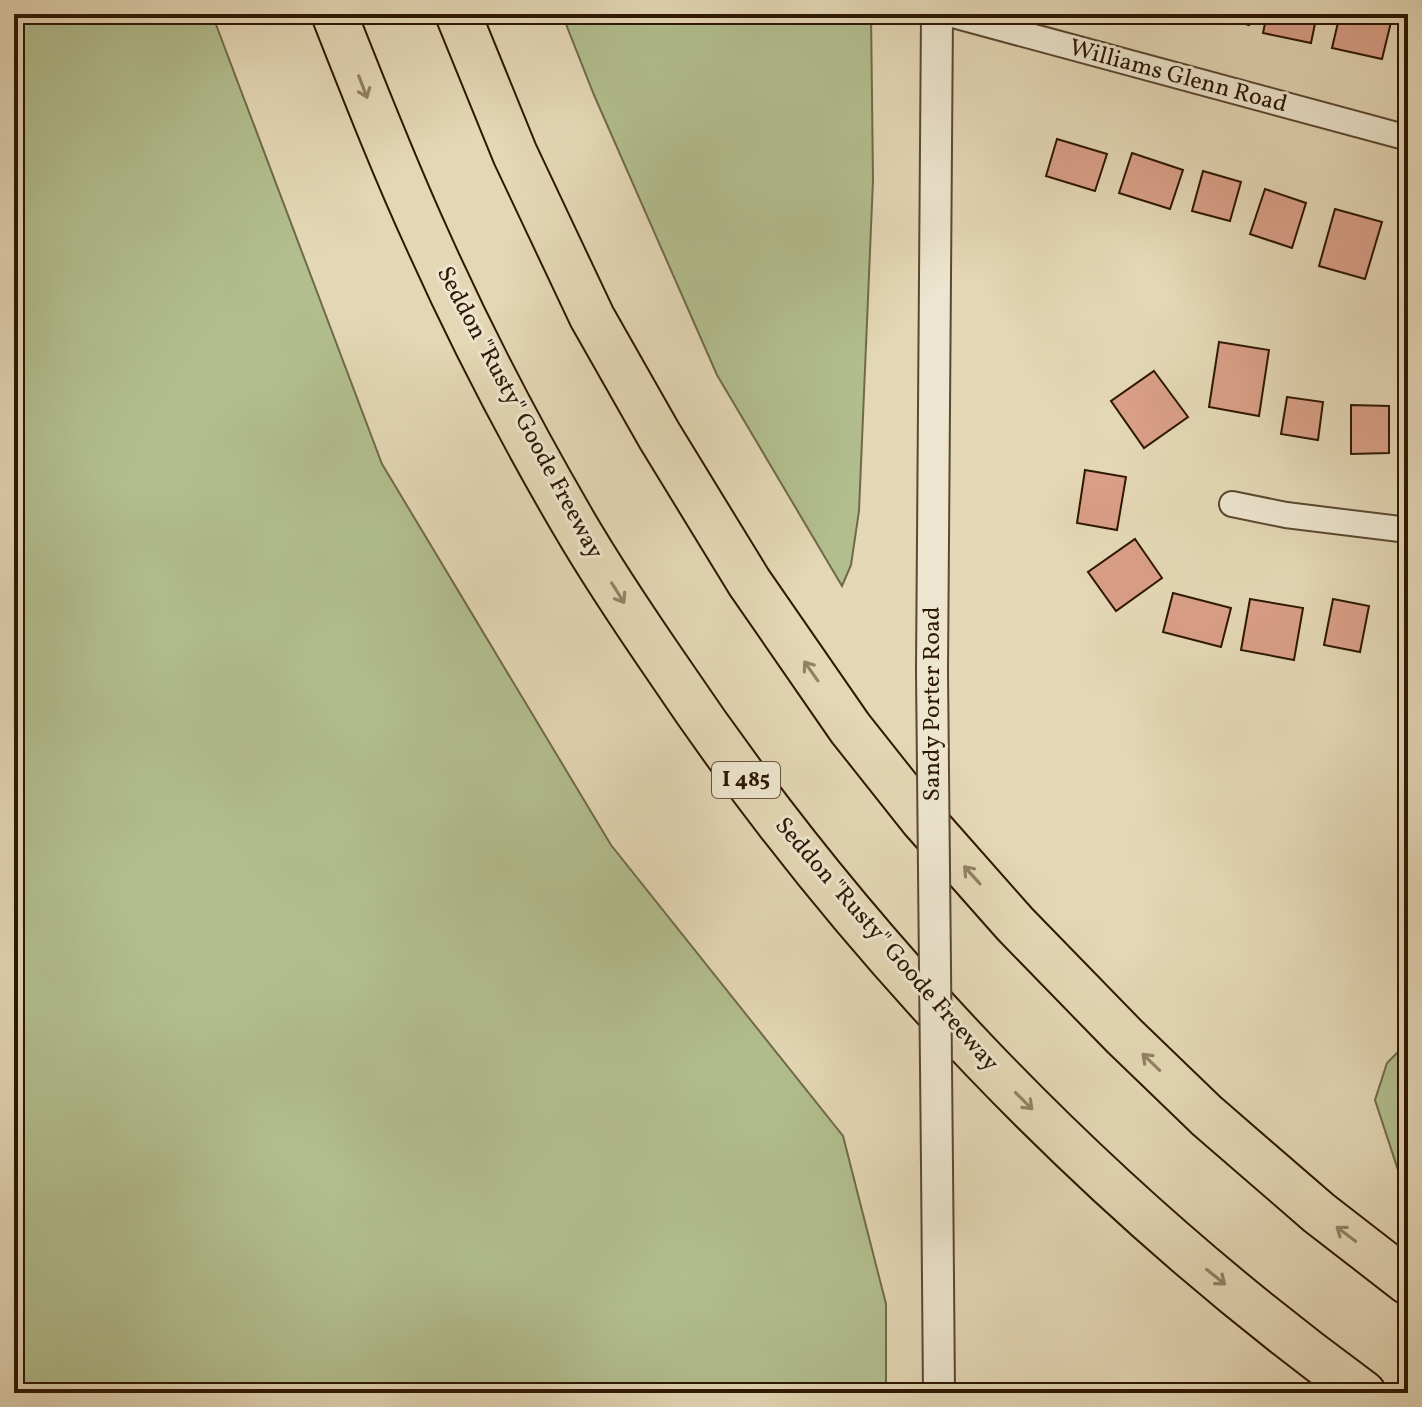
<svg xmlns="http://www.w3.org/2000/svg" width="1422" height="1407" font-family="Vollkorn,serif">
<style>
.green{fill:#b2be8e;stroke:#706a48;stroke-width:2}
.building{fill:#d99f87;stroke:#2e1703;stroke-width:2}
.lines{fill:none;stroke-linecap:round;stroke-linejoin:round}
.minor-casing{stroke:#5c4730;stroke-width:28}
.tertiary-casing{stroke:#5c4730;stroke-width:34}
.motorway-casing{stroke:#2e1703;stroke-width:48}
.minor{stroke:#ede5cf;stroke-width:24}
.tertiary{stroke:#ede5cf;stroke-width:30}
.motorway{stroke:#e4d7b5;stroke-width:44}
.tertiary-bridge-casing{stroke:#5c4730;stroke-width:34;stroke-linecap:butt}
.tertiary-bridge{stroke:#ede5cf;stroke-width:30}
.oneway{stroke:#928165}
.labels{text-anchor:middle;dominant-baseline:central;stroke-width:6;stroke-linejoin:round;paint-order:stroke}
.shield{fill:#ede5cf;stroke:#675540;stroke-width:2}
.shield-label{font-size:22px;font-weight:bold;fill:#2e1703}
.street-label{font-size:24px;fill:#2e1703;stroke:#ede5cf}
</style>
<rect width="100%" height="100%" fill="#e4d7b5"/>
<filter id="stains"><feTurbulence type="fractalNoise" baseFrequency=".0025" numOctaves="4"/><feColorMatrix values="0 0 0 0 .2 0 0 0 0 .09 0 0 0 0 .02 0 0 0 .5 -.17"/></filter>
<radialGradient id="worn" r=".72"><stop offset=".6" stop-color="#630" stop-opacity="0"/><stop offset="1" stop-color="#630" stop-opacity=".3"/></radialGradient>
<g class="green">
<polygon points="14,14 212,14 382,464 611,845 843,1136 886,1304 886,1393 14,1393"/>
<polygon points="562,14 871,14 873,180 859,511 851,565 842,586 717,375 594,95"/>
<polygon points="1408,1042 1408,1179 1399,1173 1375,1100 1387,1063"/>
</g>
<g class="building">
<polygon points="1208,14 1252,14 1249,25"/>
<polygon points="1267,14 1317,14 1311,43 1263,33"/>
<polygon points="1340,14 1393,14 1382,59 1332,48"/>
<polygon points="1408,33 1408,66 1398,62"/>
<polygon points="1057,139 1107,154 1095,191 1046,176"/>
<polygon points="1132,153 1183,170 1170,209 1119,193"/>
<polygon points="1203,171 1241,182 1230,221 1192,211"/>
<polygon points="1265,189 1306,203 1292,248 1250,234"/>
<polygon points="1335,209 1382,222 1365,279 1319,266"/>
<polygon points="1408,242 1408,275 1398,272"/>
<polygon points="1219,342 1269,350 1259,416 1209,407"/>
<polygon points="1154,371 1188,417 1144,448 1111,401"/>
<polygon points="1287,397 1323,402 1318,440 1281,434"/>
<polygon points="1351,405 1389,406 1389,453 1351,454"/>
<polygon points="1085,470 1126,477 1117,530 1077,523"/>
<polygon points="1135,539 1162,578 1116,611 1088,572"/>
<polygon points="1173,593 1231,608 1221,647 1163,632"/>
<polygon points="1250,599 1303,608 1294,660 1241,650"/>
<polygon points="1333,599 1369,606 1360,652 1324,645"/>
</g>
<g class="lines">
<defs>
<g id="minor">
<polyline points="949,14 1408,138"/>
<polyline points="1232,504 1286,515 1408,530"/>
</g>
<g id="tertiary">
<polyline points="932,671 937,14"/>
<polyline points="937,1166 939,1393"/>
</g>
<g id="motorway">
<path d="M334,14C364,90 394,167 428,241C471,337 520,431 573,522C602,572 635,621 668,669C853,945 1095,1197 1363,1393"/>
<polyline points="458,14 515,154 592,317 659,435 749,582 850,728 923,820 1015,924 1124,1036 1207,1116 1319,1213 1408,1282"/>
</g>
</defs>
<use href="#minor" class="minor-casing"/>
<use href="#tertiary" class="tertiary-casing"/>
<use href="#motorway" class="motorway-casing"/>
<use href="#minor" class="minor"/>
<use href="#tertiary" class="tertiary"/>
<use href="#motorway" class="motorway"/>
<defs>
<polyline id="tertiary-bridge" points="932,671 937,1166"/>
</defs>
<use href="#tertiary-bridge" class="tertiary-bridge-casing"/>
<use href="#tertiary-bridge" class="tertiary-bridge"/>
</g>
<defs><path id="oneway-shaft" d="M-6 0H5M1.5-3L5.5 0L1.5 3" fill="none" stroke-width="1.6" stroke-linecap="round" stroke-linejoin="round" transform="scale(2)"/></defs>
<g class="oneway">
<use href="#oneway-shaft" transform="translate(363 87) rotate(69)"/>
<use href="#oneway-shaft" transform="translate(618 593) rotate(58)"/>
<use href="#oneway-shaft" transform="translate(811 671) rotate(-125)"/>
<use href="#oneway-shaft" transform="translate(972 875) rotate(-132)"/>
<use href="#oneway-shaft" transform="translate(1151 1062) rotate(-136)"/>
<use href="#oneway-shaft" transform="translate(1024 1101) rotate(45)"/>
<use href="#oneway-shaft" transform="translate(1346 1234) rotate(-143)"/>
<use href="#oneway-shaft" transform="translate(1216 1277) rotate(39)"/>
</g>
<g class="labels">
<rect class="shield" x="712" y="762" width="68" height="36" rx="6"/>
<g class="shield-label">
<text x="746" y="780">I 485</text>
</g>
<g class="street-label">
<text transform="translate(1178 77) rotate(15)">Williams Glenn Road</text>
<text transform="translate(519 413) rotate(62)">Seddon "Rusty" Goode Freeway</text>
<text transform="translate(933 704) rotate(-90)">Sandy Porter Road</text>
<text transform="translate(886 945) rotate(49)">Seddon "Rusty" Goode Freeway</text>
</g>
</g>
<rect width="1422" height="1407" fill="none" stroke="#e4d7b5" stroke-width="48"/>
<rect x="16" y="16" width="1390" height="1375" fill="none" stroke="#2e1703" stroke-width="4"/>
<rect x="24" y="24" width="1374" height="1359" fill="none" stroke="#2e1703" stroke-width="2"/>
<rect width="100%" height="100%" filter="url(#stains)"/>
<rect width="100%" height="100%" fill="url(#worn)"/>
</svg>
